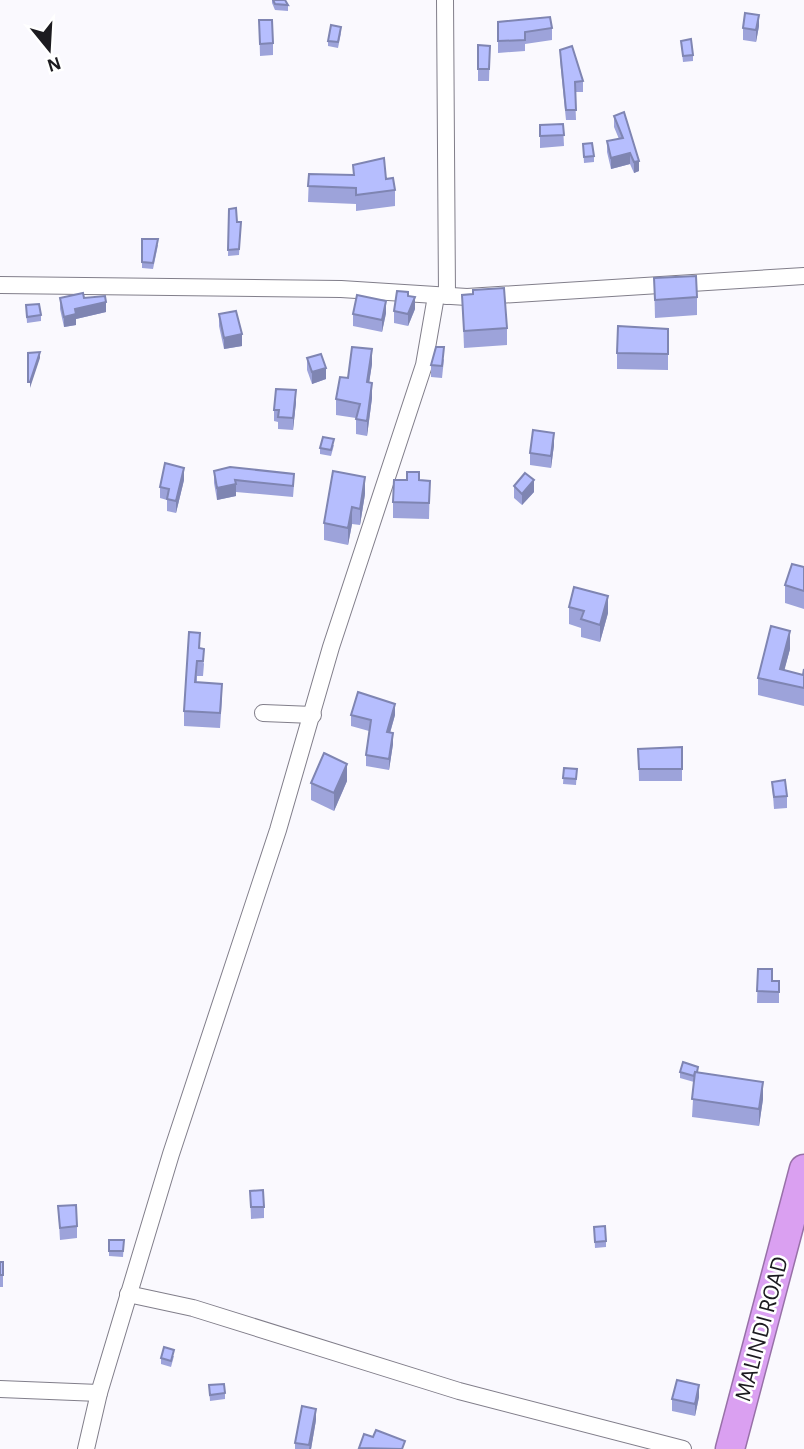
<svg xmlns="http://www.w3.org/2000/svg" width="804" height="1449" font-family="'Alegreya Sans',sans-serif">
<style>
.lines{fill:none;stroke-linecap:round;stroke-linejoin:round}
.street-casing{stroke:#817e8a;stroke-width:18}
.highway-casing{stroke:#9871a8;stroke-width:31}
.street{stroke:#fff;stroke-width:16}
.highway{stroke:#daa0f1;stroke-width:28}
.wall{fill:#9da3da}
.shaded-wall{fill:#7f85b2}
.building{fill:#b6befe;stroke:#7f85b2;stroke-width:2}
.labels{text-anchor:middle;dominant-baseline:central;stroke-width:5;stroke-linejoin:round;paint-order:stroke}
.street-label{font-size:24px;fill:#1c1b20;stroke:#fff}
</style>
<rect width="100%" height="100%" fill="#faf9fe"/>
<g class="lines">
<defs>
<g id="street">
<polyline points="445,0 447,296"/>
<polyline points="0,285 341,289 467,297 804,276"/>
<polyline points="263,713 313,715"/>
<polyline points="128,1294 193,1308 459,1391 683,1449"/>
<polyline points="0,1389 99,1393"/>
<polyline points="86,1449 99,1393 171,1154 278,830 331,647 424,365 436,296"/>
</g>
<polyline id="highway" points="730,1449 804,1169"/>
</defs>
<use href="#street" class="street-casing"/>
<use href="#highway" class="highway-casing"/>
<use href="#street" class="street"/>
<use href="#highway" class="highway"/>
</g>
<g class="wall">
<polygon points="272,0 285,0 288,5 288,11 275,10 272,3"/>
<polygon points="259,20 273,43 273,55 260,56"/>
<polygon points="498,22 552,28 552,40 525,44 525,51 498,53"/>
<polygon points="759,26 756,42 743,40 743,28"/>
<polygon points="341,33 338,48 328,46 328,41"/>
<polygon points="681,41 693,55 693,61 683,62"/>
<polygon points="478,45 490,46 489,81 478,81"/>
<polygon points="560,50 583,81 583,92 575,92 576,120 566,120 560,60"/>
<polygon points="614,116 639,171 634,173 630,164 611,169 607,152 607,141 619,139 614,127"/>
<polygon points="563,124 564,146 540,148 540,125"/>
<polygon points="583,144 594,156 594,162 584,163"/>
<polygon points="353,165 386,179 395,190 395,206 356,211 356,204 308,202 309,174 353,175"/>
<polygon points="229,209 237,222 241,222 239,255 228,256"/>
<polygon points="142,239 158,245 153,269 142,268"/>
<polygon points="654,278 697,297 697,315 655,318"/>
<polygon points="473,294 507,328 507,345 464,348 462,295"/>
<polygon points="60,298 84,298 106,312 76,319 76,325 64,327 60,309"/>
<polygon points="26,305 41,315 41,321 27,323"/>
<polygon points="415,309 408,326 394,323 394,311"/>
<polygon points="386,313 382,332 353,326 353,314"/>
<polygon points="219,314 242,346 224,349 219,326"/>
<polygon points="668,329 668,370 617,369 617,353"/>
<polygon points="307,358 326,379 312,384 307,370"/>
<polygon points="444,359 442,378 431,377 431,365"/>
<polygon points="372,364 369,382 372,398 367,436 356,434 356,418 336,415 336,399 348,378"/>
<polygon points="296,402 293,430 278,429 278,422 274,421 274,410"/>
<polygon points="334,445 331,456 320,454 320,448"/>
<polygon points="554,445 551,468 530,465 530,453"/>
<polygon points="214,471 294,485 293,497 236,492 236,496 217,500 214,483"/>
<polygon points="184,480 176,513 167,511 167,500 160,498 160,487"/>
<polygon points="419,481 430,481 429,519 393,518 393,502"/>
<polygon points="514,486 534,492 522,505 514,498"/>
<polygon points="365,494 360,525 352,524 348,545 324,540 324,523"/>
<polygon points="804,567 804,609 785,603 785,585"/>
<polygon points="569,607 608,613 600,642 581,637 581,628 569,624"/>
<polygon points="200,648 204,664 203,676 197,676 197,683 222,699 220,728 184,726 184,711"/>
<polygon points="790,649 784,670 803,675 804,669 804,706 758,695 758,678"/>
<polygon points="351,715 395,715 390,733 393,744 389,770 366,766 366,755 369,731 351,726"/>
<polygon points="682,747 682,781 639,781 638,749"/>
<polygon points="564,768 577,769 576,785 563,784"/>
<polygon points="347,781 334,811 311,800 311,783"/>
<polygon points="772,782 787,796 787,808 774,809"/>
<polygon points="758,969 772,981 779,981 779,1003 757,1003"/>
<polygon points="680,1072 698,1072 763,1099 759,1126 692,1117 694,1082 680,1078"/>
<polygon points="250,1191 264,1207 264,1218 251,1219"/>
<polygon points="58,1206 77,1226 77,1238 60,1240"/>
<polygon points="594,1227 606,1241 606,1247 595,1248"/>
<polygon points="109,1240 124,1240 123,1257 109,1256"/>
<rect x="0" y="1262" width="3" height="25"/>
<polygon points="174,1356 171,1367 161,1364 161,1358"/>
<polygon points="209,1385 225,1393 225,1399 210,1401"/>
<polygon points="699,1397 695,1416 672,1411 672,1399"/>
<polygon points="316,1420 311,1449 295,1449 295,1443"/>
</g>
<g class="shaded-wall">
<polygon points="759,15 759,26 756,42 756,30"/>
<polygon points="630,153 630,164 611,169 611,158"/>
<polygon points="639,161 639,171 634,173 634,162"/>
<polygon points="415,297 415,309 408,326 408,314"/>
<polygon points="386,301 386,313 382,332 382,320"/>
<polygon points="106,302 106,312 76,319 76,325 64,327 64,317 75,309"/>
<polygon points="242,334 242,346 224,349 224,338"/>
<polygon points="372,349 372,364 367,397 367,382"/>
<polygon points="40,352 40,358 30,388 30,382"/>
<polygon points="326,368 326,379 312,384 312,372"/>
<polygon points="372,383 372,398 367,436 367,421"/>
<polygon points="296,390 296,402 293,430 293,418"/>
<polygon points="554,433 554,445 551,468 551,456"/>
<polygon points="184,468 184,480 176,513 176,501"/>
<polygon points="365,477 365,494 360,525 360,509"/>
<polygon points="534,480 534,492 522,505 522,494"/>
<polygon points="236,484 236,496 217,500 217,488"/>
<polygon points="352,507 352,524 348,545 348,528"/>
<polygon points="608,596 608,613 600,642 600,625"/>
<polygon points="790,631 790,649 781,683 780,669"/>
<polygon points="395,704 395,715 387,743 387,732"/>
<polygon points="393,733 393,744 389,770 389,759"/>
<polygon points="347,764 347,781 334,811 334,793"/>
<polygon points="763,1082 763,1099 759,1126 759,1109"/>
<polygon points="699,1385 699,1397 695,1416 695,1404"/>
<polygon points="316,1409 316,1420 311,1449 309,1449"/>
</g>
<g class="building">
<polygon points="273,0 285,0 288,5 275,4"/>
<polygon points="745,13 759,15 756,30 743,28"/>
<polygon points="550,17 552,28 525,32 525,40 498,41 498,22"/>
<polygon points="259,20 272,20 273,43 260,44"/>
<polygon points="331,25 341,27 338,42 328,41"/>
<polygon points="691,39 693,55 683,56 681,41"/>
<polygon points="478,45 490,46 489,69 478,69"/>
<polygon points="572,46 583,81 575,82 576,110 566,110 560,50"/>
<polygon points="624,112 639,161 634,162 630,153 611,158 607,141 623,138 614,116"/>
<polygon points="563,124 564,135 540,136 540,125"/>
<polygon points="592,143 594,156 584,157 583,144"/>
<polygon points="384,158 386,179 393,178 395,190 356,195 356,188 308,186 309,174 354,175 353,165"/>
<polygon points="236,208 237,222 241,222 239,249 228,250 229,209"/>
<polygon points="142,239 158,239 153,263 142,262"/>
<polygon points="696,276 697,297 655,300 654,278"/>
<polygon points="504,288 507,328 464,331 462,295 473,294 473,290"/>
<polygon points="397,291 408,292 408,296 415,297 408,314 394,311"/>
<polygon points="83,293 84,298 105,296 106,302 75,309 76,314 64,317 60,298"/>
<polygon points="357,295 386,301 382,320 353,314"/>
<polygon points="39,304 41,315 27,317 26,305"/>
<polygon points="236,311 242,334 224,338 219,314"/>
<polygon points="618,326 668,329 668,354 617,353"/>
<polygon points="352,347 372,349 367,382 372,383 367,421 356,419 360,404 336,399 340,377 348,378"/>
<polygon points="436,347 444,347 442,366 431,365"/>
<polygon points="40,352 30,382 28,382 28,353"/>
<polygon points="321,354 326,368 312,372 307,358"/>
<polygon points="276,389 296,390 293,418 278,417 279,410 274,410"/>
<polygon points="533,430 554,433 551,456 530,453"/>
<polygon points="323,437 334,439 331,450 320,448"/>
<polygon points="165,463 184,468 176,501 167,499 169,489 160,487"/>
<polygon points="230,467 294,474 293,486 235,480 236,484 217,488 214,471"/>
<polygon points="333,471 365,477 360,509 352,507 348,528 324,523"/>
<polygon points="407,472 419,472 419,480 430,481 429,503 393,502 394,480 407,480"/>
<polygon points="525,473 534,480 522,494 514,486"/>
<polygon points="792,564 804,567 804,591 785,585"/>
<polygon points="574,587 608,596 600,625 581,619 584,611 569,607"/>
<polygon points="771,626 790,631 780,669 803,675 804,669 804,688 758,678"/>
<polygon points="189,632 200,633 199,648 204,649 203,661 197,661 195,682 222,684 220,713 184,711"/>
<polygon points="358,692 395,704 387,732 393,733 389,759 366,755 371,720 351,715"/>
<polygon points="682,747 682,769 639,769 638,749"/>
<polygon points="324,753 347,764 334,793 311,783"/>
<polygon points="564,768 577,769 576,779 563,778"/>
<polygon points="785,780 787,796 774,797 772,782"/>
<polygon points="758,969 772,969 772,981 779,981 779,992 757,991"/>
<polygon points="683,1062 698,1067 697,1072 695,1072 694,1076 680,1072"/>
<polygon points="695,1072 763,1082 759,1109 692,1099"/>
<polygon points="263,1190 264,1207 251,1207 250,1191"/>
<polygon points="76,1205 77,1226 60,1228 58,1206"/>
<polygon points="605,1226 606,1241 595,1242 594,1227"/>
<polygon points="109,1240 124,1240 123,1251 109,1251"/>
<rect x="0" y="1262" width="3" height="13"/>
<polygon points="164,1347 174,1350 171,1361 161,1358"/>
<polygon points="677,1380 699,1385 695,1404 672,1399"/>
<polygon points="224,1384 225,1393 210,1395 209,1385"/>
<polygon points="302,1406 316,1409 309,1445 295,1443"/>
<polygon points="376,1430 405,1441 402,1449 359,1448 364,1434 373,1437"/>
</g>
<g class="labels">
<g class="street-label">
<text transform="translate(762 1329) rotate(-75)">MALINDI ROAD</text>
</g>
</g>
<g transform="translate(49 49) rotate(162)" stroke="#ffffff" stroke-width="5" paint-order="stroke">
<path d="M0-5L12 26L0 18L-12 26Z" fill="#1c1b20"/>
<text y="-10" font-size="19" font-weight="bold" text-anchor="middle" fill="#1c1b20">N</text>
</g>
</svg>
